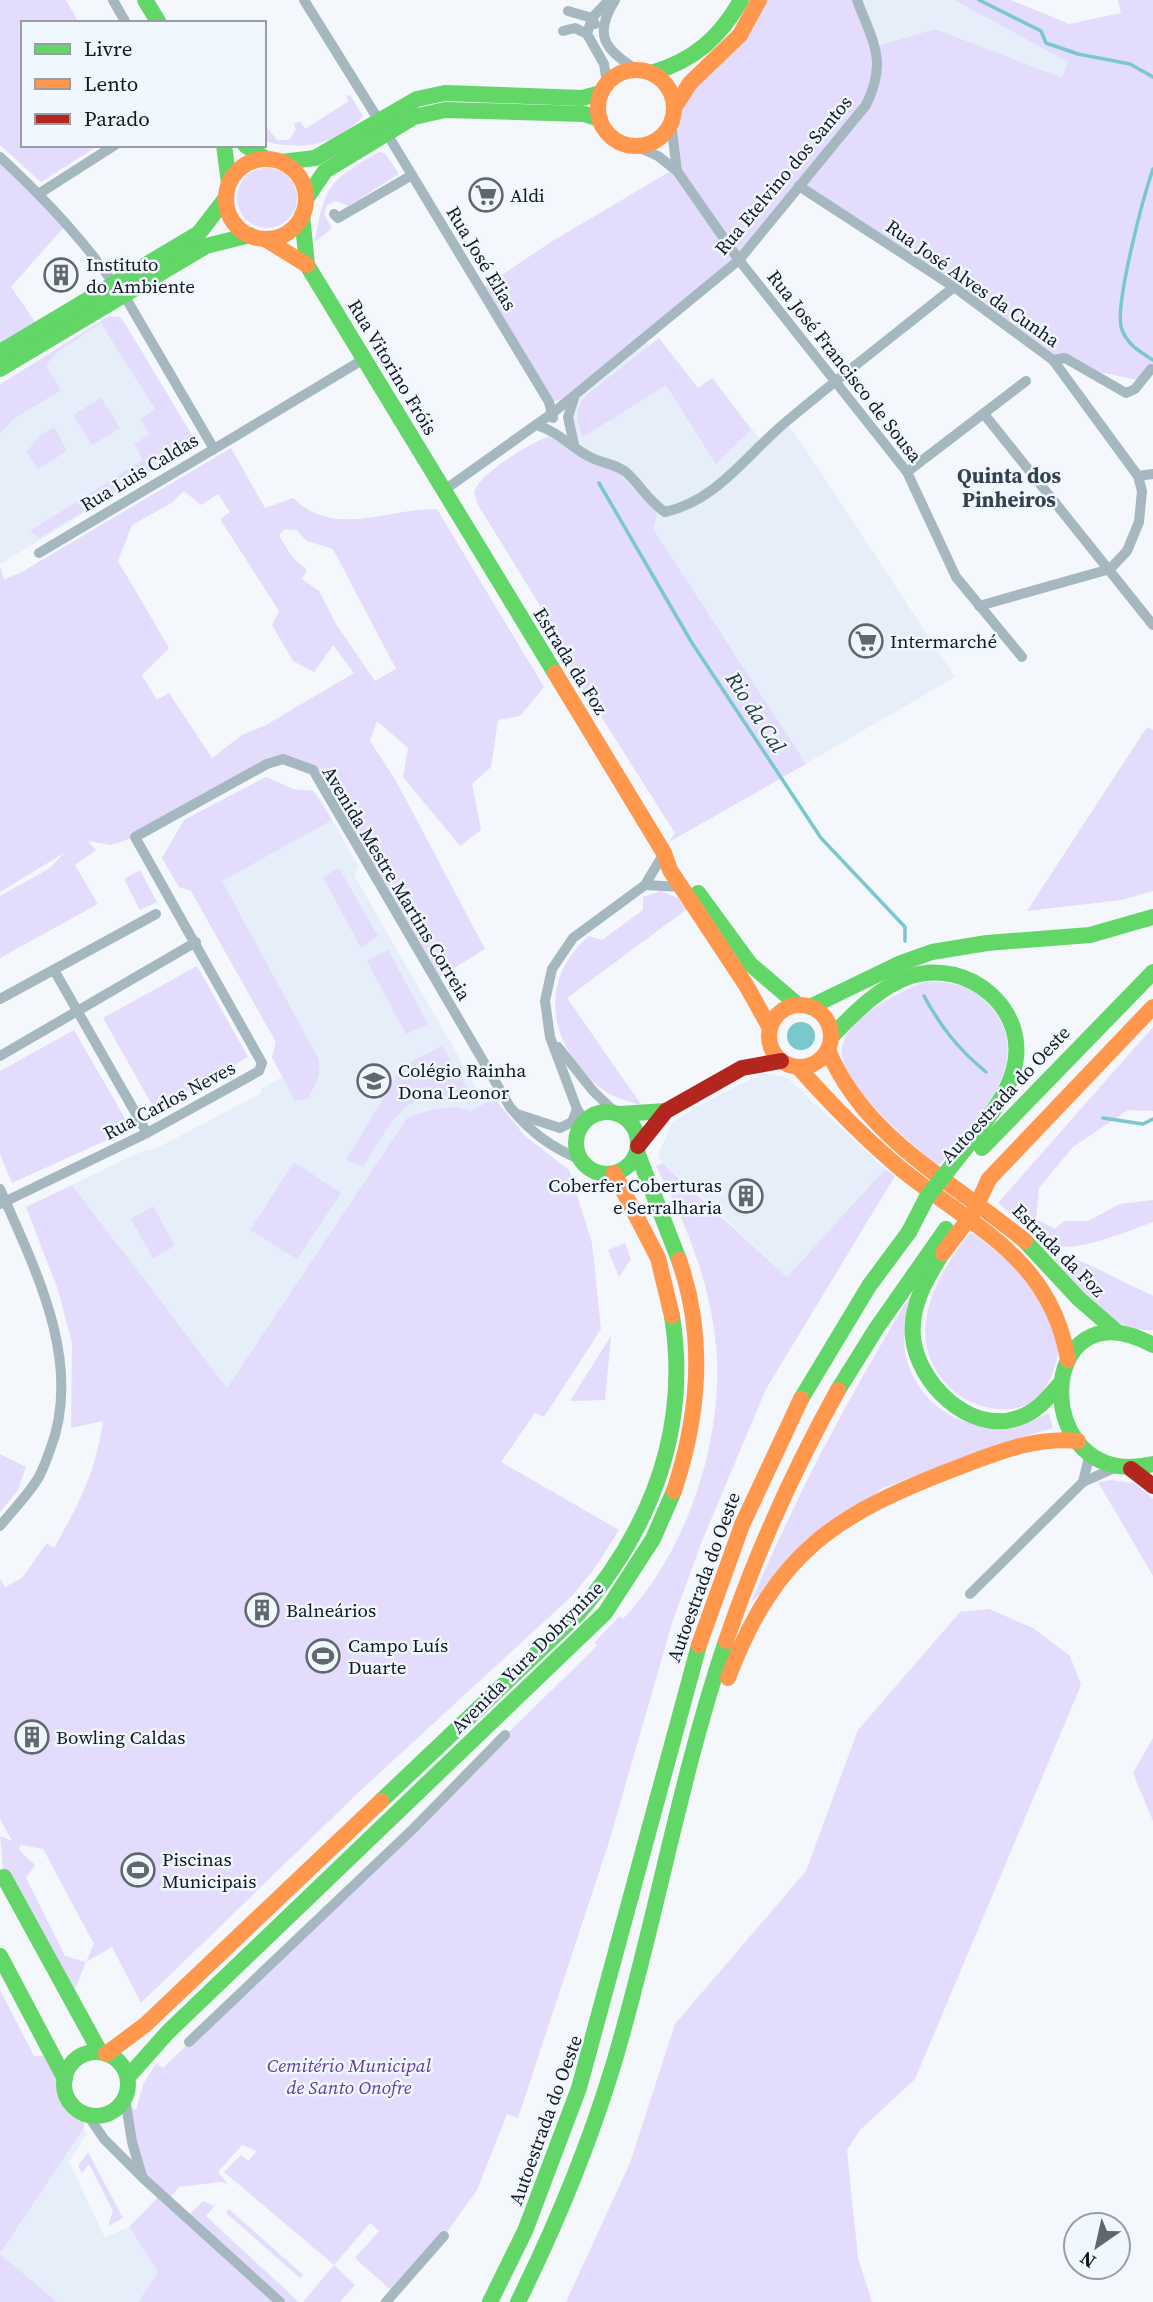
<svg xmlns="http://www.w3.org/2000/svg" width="1153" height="2302" font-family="'Source Serif 4',serif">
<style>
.built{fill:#e5eef9}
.green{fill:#e3dcfc;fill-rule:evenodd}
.water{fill:#7ac7cc}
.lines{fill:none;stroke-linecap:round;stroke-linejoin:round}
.stream{stroke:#7ac7cc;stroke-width:3.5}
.street{stroke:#a5b8c0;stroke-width:10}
.fast{stroke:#63d668;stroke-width:16}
.slow{stroke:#ff974d;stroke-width:16}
.jam{stroke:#b3261e;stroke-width:16}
.fast-bridge{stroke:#63d668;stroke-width:16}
.slow-bridge{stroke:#ff974d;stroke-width:16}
.labels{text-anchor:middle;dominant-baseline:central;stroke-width:5;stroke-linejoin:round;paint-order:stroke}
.street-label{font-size:19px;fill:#131920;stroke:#f0f7ff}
.poi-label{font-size:19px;fill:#131920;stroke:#f0f7ff;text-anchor:start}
.park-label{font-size:19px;font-style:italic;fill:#613b9d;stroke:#f0f7ff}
.neighbourhood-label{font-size:21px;font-weight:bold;fill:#32404f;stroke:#f0f7ff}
.water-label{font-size:21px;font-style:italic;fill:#213a3b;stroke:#f0f7ff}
</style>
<rect width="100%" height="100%" fill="#f4f7fc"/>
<g class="built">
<polygon points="857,0 954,0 1068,62 1062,79 935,29 876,46"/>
<polygon points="109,316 124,322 193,437 192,444 189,449 0,564 0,384"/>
<polygon points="646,343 690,392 714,380 763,443 785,422 796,435 955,677 802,766 573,448 572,413 579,395"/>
<polygon points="266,777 293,789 313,791 321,800 358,866 354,875 480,1094 489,1090 494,1098 471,1111 464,1108 437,1109 407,1118 227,1389 72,1185 140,1152 155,1149 262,1093 261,1089 282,1077 272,1057 276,1042 191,891 179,887 162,858 184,820"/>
<polygon points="764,1073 787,1078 885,1169 787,1277 693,1188 662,1163 658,1155 672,1123 697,1106"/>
<polygon points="83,2129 87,2133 69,2162 105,2238 128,2227 158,2272 138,2302 57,2302 0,2255"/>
</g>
<g class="green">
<polygon points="0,0 66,0 79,23 23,23 23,145 99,145 41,182 0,145"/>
<polygon points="759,0 857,0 877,46 935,29 1062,78 1068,62 954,0 1011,0 1069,24 1121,13 1118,0 1153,0 1153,369 1138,380 1093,371 1054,356 803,185 739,260 560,400 549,402 481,289 551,242 674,169 673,116"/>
<path d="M350,95L363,116C338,146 300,151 264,141L266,126L277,140H289L296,130L294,124L300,121L305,129L349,101L346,96Z"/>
<path d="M379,152L385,153L399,174L348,206L337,201L327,205L324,214L332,228L315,242C325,184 329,181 379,152Z"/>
<polygon points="0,157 63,228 11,287 40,329 0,352"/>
<circle cx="267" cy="198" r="30"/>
<polygon points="109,316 120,317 124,322 193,437 189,449 39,538 30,531 143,460 134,444 149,435 141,419 155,409 101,323 56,353 46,365 61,390 12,420 0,434 0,385"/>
<path d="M659,338L698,388L712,378L751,430L716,464L666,385L583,437C576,422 575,411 584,397Z"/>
<polygon points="101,398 120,428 92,445 73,415"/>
<polygon points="54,427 67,451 38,469 27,452 38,437"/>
<path d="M553,435L616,471L657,513L653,529L806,764L669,842L675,833L562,655L568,651L478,505L474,493C479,473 533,441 553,435Z"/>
<path d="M231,448L265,508L293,498C335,539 388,508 437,509L544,687L520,716L498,720L491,767L472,784L481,830L460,846L403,777L408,748L377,721L370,741L395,779L485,949L435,980L313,771L283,759L135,837L111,845L88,841L96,850L75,865L98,904L0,958V896L50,868L64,853L0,892V567L4,579L20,573ZM184,491L201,505L218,494L230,512L220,519L279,611L272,625L293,661L314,672L333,645L354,673L266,725L242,735L212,758L169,693L157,700L142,675L169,648L118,561L132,525L170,504ZM285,529L296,530L307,541L333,549L396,669L375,681L336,624L319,591L302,579L307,570L293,558L279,536Z"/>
<polygon points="1147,727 1153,730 1153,891 1121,900 1027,911"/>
<path d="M266,777L293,789L313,791L332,820L222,881L318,1058C322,1075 316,1084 307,1099L295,1101L272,1057L276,1042L191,891L179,887L162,858L184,820Z"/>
<polygon points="339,868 378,936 361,948 323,877"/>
<polygon points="140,870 157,902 140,910 124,879"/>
<path d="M661,891L678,898L687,909L567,998L642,1106C627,1100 610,1097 598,1086C549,1044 537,981 589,936L602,940L643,910V897Z"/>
<polygon points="388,950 428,1024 406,1034 367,961"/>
<polygon points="197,966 248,1057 155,1110 103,1018"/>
<path d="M924,982C957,982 975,985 995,1012C1035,1066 970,1128 938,1167C913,1144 848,1090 842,1058C836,1021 898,993 924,982Z"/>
<path d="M1153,1027V1111L1128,1110L1073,1147L1039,1188L1036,1219L1055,1229L1064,1221H1088L1120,1204L1153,1200V1222C1131,1230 1081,1251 1059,1246C1036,1240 1016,1218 998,1203Z"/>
<polygon points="74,1030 131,1129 12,1183 0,1154 0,1071"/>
<path d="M442,1046L470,1093C452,1102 433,1097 415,1102C396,1108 374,1150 363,1167L346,1160L403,1066Z"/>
<path d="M494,1098L525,1136L569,1170L592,1243L601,1329L544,1417L535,1413L501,1462L619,1530L594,1569L572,1596L360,1791L141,2003L112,1947L86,1962L71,1998L4,1877L0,1836L12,1841L0,1819V1579L5,1587L22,1578L47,1543L54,1548C80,1502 95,1474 103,1421L71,1428L72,1343L58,1290L26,1207L72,1185L227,1388L407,1118C425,1111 452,1102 471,1111ZM21,1845L43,1849L94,1944L86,1962L65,1956L26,1878L35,1865L19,1850Z"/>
<polygon points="294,1162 341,1193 297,1259 250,1230"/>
<path d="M662,1163L787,1277L885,1169L895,1176L766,1389L702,1541L673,1620L608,1845L518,2118L507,2114L477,2190L444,2236L394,2293L355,2258L379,2231L370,2223L334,2265L355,2285L340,2302H303L334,2265L224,2172L241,2155L248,2161L257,2151L242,2145L218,2172L228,2184L221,2182L179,2187L168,2200L187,2217L203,2201L214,2206L206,2216L299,2302H138L158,2272L129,2227L161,2194L143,2178L127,2104L136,2110L143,2085L156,2063L163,2068L592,1651L597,1645L594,1643L620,1616L623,1619C685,1553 721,1449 717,1358C713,1289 688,1227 656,1166Z"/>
<polygon points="153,1206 175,1246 153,1258 131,1219"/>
<path d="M971,1232C1005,1258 1055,1295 1059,1341C1060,1353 1055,1366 1051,1377C1045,1393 1029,1407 1012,1409C989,1411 965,1403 949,1387C901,1338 935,1276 971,1232Z"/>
<polygon points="625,1243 631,1259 619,1277 608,1250"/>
<path d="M1050,1254L1083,1262L1153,1296V1330C1107,1333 1075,1285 1050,1254Z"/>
<path d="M908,1299C906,1320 901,1343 908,1364C930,1426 995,1440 1049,1413L1053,1428L998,1444L881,1489L751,1602C796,1496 848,1398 908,1299Z"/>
<polygon points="611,1336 605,1400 570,1401"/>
<polygon points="0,1454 26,1467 18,1490 0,1512"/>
<polygon points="1111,1480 1134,1483 1153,1499 1153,1576 1098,1482"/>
<polygon points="989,1609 1033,1628 1070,1656 1081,1685 915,2079 860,2130 847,2150 858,2258 872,2302 566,2302 630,2163 675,2024 806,1871 858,1730 960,1612"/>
<polygon points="1153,1738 1153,1821 1133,1773"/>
<polygon points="0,1990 34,2056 51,2055 69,2101 87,2114 83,2129 0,2254 57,2302 0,2302"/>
<polygon points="88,2152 123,2218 108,2226 113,2211 89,2164 82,2173 78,2166"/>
<polygon points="229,2209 303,2275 300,2278 226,2213"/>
</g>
<circle class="water" cx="801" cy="1036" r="14"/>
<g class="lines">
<g class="stream">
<polyline points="979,0 1041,31 1046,43 1078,54 1130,64 1153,77"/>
<path d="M1153,169C1144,195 1113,309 1122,330C1128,345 1140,352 1153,360"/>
<polyline points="599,483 692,643 821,838 905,927 905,941"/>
<path d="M924,996C941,1027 958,1049 986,1072"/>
<polyline points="1103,1118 1143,1124 1153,1119"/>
</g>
<g class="street">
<polyline points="113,0 126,23"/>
<polyline points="304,0 378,119"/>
<path d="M615,0C593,35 604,49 637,70"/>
<polyline points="568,11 592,18 595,24"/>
<polyline points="563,31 575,28 587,34"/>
<polyline points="607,83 604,64 587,34 592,18 609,0"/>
<polyline points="671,123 677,171"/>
<polyline points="386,132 549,402 553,418"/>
<polyline points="636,146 658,156 677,171 739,260 907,472 956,577 1022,657"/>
<path d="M0,157C42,196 81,237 114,284"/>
<polyline points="799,186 954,287 1053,360 1138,476 1142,491 1139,522 1127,551 1110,569 979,606"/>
<polyline points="40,193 115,145"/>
<polyline points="334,214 338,218 412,175"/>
<polyline points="1053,360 1065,358 1126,393 1135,389 1151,369"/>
<polyline points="574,398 568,417 574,445"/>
<polyline points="984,414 1153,625"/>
<path d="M536,425C560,432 571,448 592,458C604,464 617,464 627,473C641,486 648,501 665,512C717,501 748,453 787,421C842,375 898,332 954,287"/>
<polyline points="214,449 364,359"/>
<polyline points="907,472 1026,381"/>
<polyline points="1138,476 1153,474"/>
<path d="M443,491L554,412L739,260L866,105C888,60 873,43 857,0"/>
<polyline points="39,553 214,449 124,295"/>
<polyline points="645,885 682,887"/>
<polyline points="54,970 147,1133"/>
<polyline points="0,999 156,914"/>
<polyline points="558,1047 593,1091 616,1113"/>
<polyline points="0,1056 196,942"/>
<polyline points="517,1114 560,1128 572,1122 577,1109"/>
<polyline points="585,1121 577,1109 550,1037 545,1001 552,969 573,938 645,885 664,853"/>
<path d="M0,1189C35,1269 84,1363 50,1450C46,1460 43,1471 37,1480C27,1496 12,1511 0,1526"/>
<path d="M0,1204L147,1133L259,1071L262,1063L135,837L267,764L283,759L313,770L510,1107C531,1133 551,1147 581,1160"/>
<polyline points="1083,1482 1090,1453"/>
<polyline points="970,1594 1083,1482 1117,1467"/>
<polyline points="189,2042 414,1828 505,1735"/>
<polyline points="125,2098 132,2142 142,2176"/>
<polyline points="87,2114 104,2139 143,2178 280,2302"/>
<polyline points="386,2302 444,2236"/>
</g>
<g class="fast">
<polyline points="145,0 159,23"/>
<path d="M651,73C693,61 720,38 741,0"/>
<polyline points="224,145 229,183"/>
<polyline points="245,145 266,159"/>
<polyline points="282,162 315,158 417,99 445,93 582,98 601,93"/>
<polyline points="306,199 325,171 414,117 445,110 584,114 600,119"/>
<polyline points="302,215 307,265 555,673"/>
<polyline points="0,352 199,233 226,198"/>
<polyline points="0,369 206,246 250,235"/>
<polyline points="698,893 750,964 798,1005"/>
<polyline points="810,1007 901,963 932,952 987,943 1090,935 1153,917"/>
<path d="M831,1037C853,1014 880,986 911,976C969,958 1032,1011 1013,1072C1006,1097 987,1119 972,1140"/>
<circle cx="607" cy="1143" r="31"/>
<polyline points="620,1114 666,1111"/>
<polyline points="982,1148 1153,972"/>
<polyline points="637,1152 679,1260"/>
<polyline points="1025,1241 1079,1299 1116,1331"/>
<path d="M940,1257C925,1281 910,1307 913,1337C917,1382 969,1435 1018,1418C1036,1412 1047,1399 1059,1385"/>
<path d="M1153,1345C1033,1279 1028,1494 1153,1464"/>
<polyline points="838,1390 876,1329 946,1229"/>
<polyline points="801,1399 869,1286 909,1232"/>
<path d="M381,1801L578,1614C651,1529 690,1429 672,1316"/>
<polyline points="4,1877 100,2052"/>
<polyline points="0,1956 65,2079"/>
<circle cx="96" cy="2084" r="32"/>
<polyline points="128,2077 168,2032 605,1613 653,1539 674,1491"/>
<polyline points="490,2302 525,2231 579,2088 699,1645"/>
<path d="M518,2302C556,2225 588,2148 613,2066C655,1926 679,1780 726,1641"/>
</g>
<g class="slow">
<circle cx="636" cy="108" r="38"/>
<polyline points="674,108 690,83 740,35 759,0"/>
<circle cx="266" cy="199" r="40"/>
<polyline points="265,239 307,265"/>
<polyline points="555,673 664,853 670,870 746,985 770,1028"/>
<circle cx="800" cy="1036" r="31"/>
<path d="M828,1050C864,1138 955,1183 1025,1241"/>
<path d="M798,1067C830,1103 864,1138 901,1169C974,1228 1051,1258 1068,1360"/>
<polyline points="614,1173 658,1258 672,1316"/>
<polyline points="989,1179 1153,1007"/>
<path d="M674,1491C699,1416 706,1337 679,1260"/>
<path d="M726,1641C756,1553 793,1471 838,1390"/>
<polyline points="699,1645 742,1525 801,1399"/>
<path d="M728,1678C776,1551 836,1514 959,1467C998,1452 1035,1437 1078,1441"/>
<polyline points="106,2054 145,2025 381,1801"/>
</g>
<g class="jam">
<polyline points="638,1146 666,1111 742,1068 781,1061"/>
<polyline points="1131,1469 1153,1486"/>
</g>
<polyline class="fast-bridge" points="909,1232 927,1197 972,1140"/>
<polyline class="slow-bridge" points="943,1253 973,1213 989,1179"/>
</g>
<defs>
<symbol id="supermarket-ring" viewBox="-11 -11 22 22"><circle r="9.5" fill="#f0f7ff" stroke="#62676d" stroke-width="1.5"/><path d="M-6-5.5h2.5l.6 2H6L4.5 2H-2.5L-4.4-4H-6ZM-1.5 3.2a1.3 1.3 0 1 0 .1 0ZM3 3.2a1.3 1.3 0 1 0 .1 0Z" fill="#62676d"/></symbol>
<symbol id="building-ring" viewBox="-11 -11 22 22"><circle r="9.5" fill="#f0f7ff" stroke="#62676d" stroke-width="1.5"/><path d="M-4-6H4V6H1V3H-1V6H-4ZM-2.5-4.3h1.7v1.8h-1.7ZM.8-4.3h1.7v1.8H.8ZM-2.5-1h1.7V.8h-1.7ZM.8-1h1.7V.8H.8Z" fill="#62676d"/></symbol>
<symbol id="school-ring" viewBox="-11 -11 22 22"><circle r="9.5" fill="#f0f7ff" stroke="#62676d" stroke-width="1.5"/><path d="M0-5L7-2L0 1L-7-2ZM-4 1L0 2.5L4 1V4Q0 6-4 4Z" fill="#62676d"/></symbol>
<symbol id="stadium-ring" viewBox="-11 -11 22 22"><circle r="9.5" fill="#f0f7ff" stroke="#62676d" stroke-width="1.5"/><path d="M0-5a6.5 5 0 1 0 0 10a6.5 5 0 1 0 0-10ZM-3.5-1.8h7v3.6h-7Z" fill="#62676d"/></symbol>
</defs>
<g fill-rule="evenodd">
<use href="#supermarket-ring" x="467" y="176" width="38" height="38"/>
<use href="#building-ring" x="42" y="256" width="38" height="38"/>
<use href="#supermarket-ring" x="847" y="622" width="38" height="38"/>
<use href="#school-ring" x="355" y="1062" width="38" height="38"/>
<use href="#building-ring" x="727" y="1177" width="38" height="38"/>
<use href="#building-ring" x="243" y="1591" width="38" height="38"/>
<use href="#stadium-ring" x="304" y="1637" width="38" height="38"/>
<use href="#building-ring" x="13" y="1718" width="38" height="38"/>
<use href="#stadium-ring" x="119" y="1851" width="38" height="38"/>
</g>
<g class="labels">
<g class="street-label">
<text transform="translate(783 175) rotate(-50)">Rua Etelvino dos Santos</text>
<text transform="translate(482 258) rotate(59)">Rua José Elias</text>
<text transform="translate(973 283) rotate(35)">Rua José Alves da Cunha</text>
<text transform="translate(845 366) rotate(52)">Rua José Francisco de Sousa</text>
<text transform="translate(393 367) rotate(59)">Rua Vitorino Fróis</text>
<text transform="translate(139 472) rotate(-31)">Rua Luis Caldas</text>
<text transform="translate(571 661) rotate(58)">Estrada da Foz</text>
<text transform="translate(397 883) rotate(59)">Avenida Mestre Martins Correia</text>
<text transform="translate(1005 1094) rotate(-47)">Autoestrada do Oeste</text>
<text transform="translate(169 1100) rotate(-28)">Rua Carlos Neves</text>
<text transform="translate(1059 1250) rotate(45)">Estrada da Foz</text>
<text transform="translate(703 1577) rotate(-70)">Autoestrada do Oeste</text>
<text transform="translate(527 1657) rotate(-45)">Avenida Yura Dobrynine</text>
<text transform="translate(545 2120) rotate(-70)">Autoestrada do Oeste</text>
</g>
<g class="poi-label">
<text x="510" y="195">Aldi</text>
<text x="86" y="264">Instituto<tspan x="86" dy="22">do Ambiente</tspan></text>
<text x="890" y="641">Intermarché</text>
<text x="398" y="1070">Colégio Rainha<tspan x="398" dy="22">Dona Leonor</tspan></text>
<text x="722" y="1185" text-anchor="end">Coberfer Coberturas<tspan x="722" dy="22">e Serralharia</tspan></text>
<text x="286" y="1610">Balneários</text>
<text x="348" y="1645">Campo Luís<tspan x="348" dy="22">Duarte</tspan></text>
<text x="56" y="1737">Bowling Caldas</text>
<text x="162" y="1859">Piscinas<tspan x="162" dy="22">Municipais</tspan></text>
</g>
<g class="park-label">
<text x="349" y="2065">Cemitério Municipal<tspan x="349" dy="22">de Santo Onofre</tspan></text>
</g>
<g class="neighbourhood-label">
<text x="1009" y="475">Quinta dos<tspan x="1009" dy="24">Pinheiros</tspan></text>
</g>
<g class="water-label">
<text transform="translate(756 712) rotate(57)">Rio da Cal</text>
</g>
</g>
<rect x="21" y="21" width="245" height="126" fill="#f0f7ff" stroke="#989ea6" stroke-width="2"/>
<rect x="35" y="44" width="35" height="10" fill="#63d668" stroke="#989ea6" stroke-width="2"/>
<text x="84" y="56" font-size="21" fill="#131920">Livre</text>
<rect x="35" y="79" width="35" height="10" fill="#ff974d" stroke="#989ea6" stroke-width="2"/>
<text x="84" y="91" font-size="21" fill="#131920">Lento</text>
<rect x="35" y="114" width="35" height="10" fill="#b3261e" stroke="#989ea6" stroke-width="2"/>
<text x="84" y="126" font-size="21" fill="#131920">Parado</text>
<g transform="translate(1097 2246) rotate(214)"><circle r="33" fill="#f0f7ff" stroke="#989ea6" stroke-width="2"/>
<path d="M0-5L12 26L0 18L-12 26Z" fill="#62676d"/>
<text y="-10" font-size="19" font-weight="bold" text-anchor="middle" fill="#131920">N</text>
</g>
</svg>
